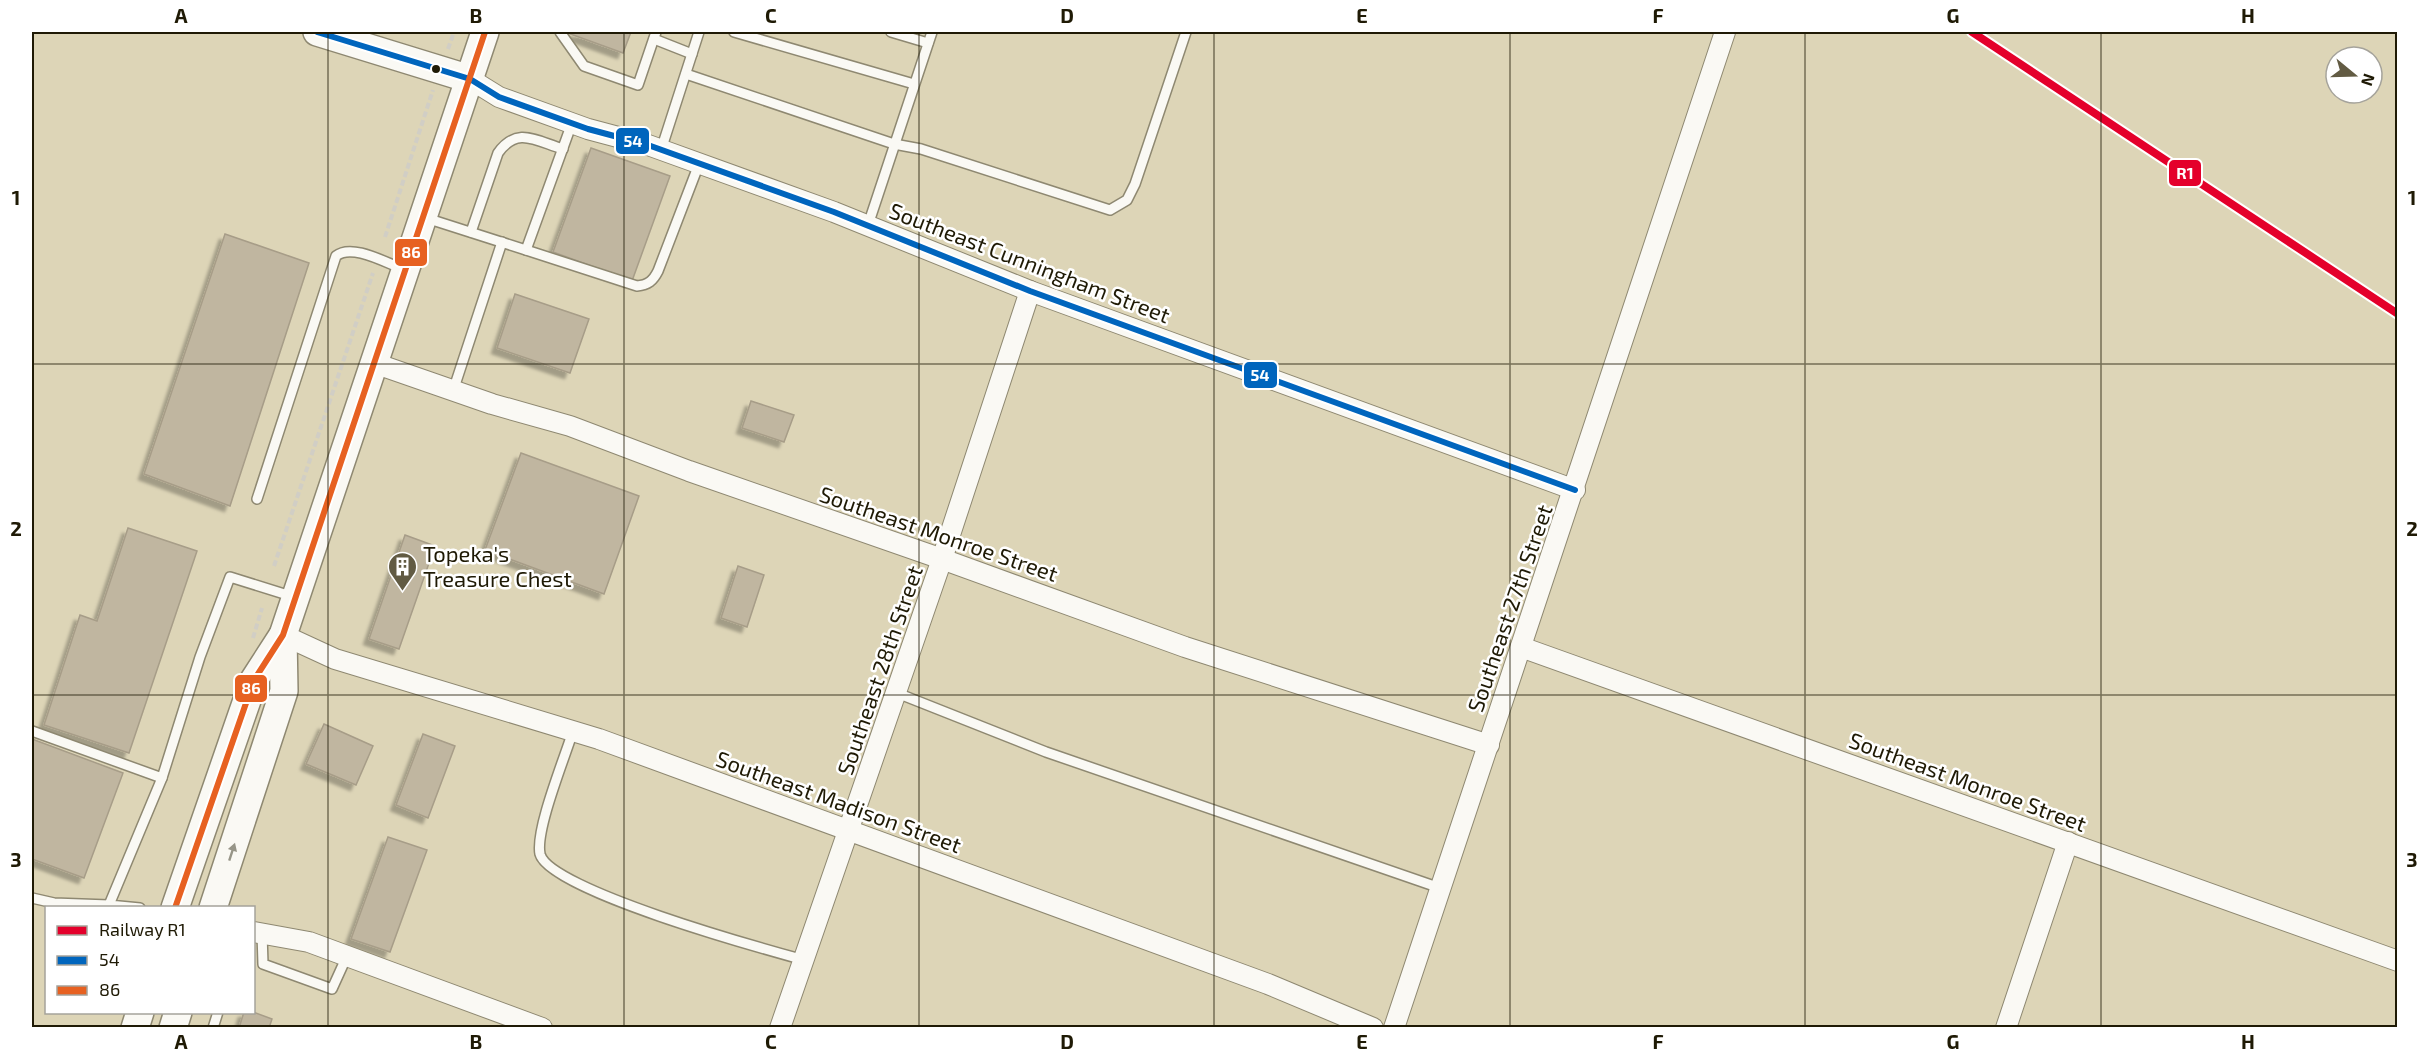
<svg xmlns="http://www.w3.org/2000/svg" width="2429" height="1059" font-family="'Exo 2',sans-serif">
<style>
.building{fill:#c0b6a0;stroke:#a79d88;stroke-width:1.5;filter:url(#shadow)}
.lines{fill:none;stroke-linecap:round;stroke-linejoin:round}
.lane-casing{stroke:#8e8871;stroke-width:12}
.street-casing{stroke:#8e8871;stroke-width:22}
.secondary-casing{stroke:#8e8871;stroke-width:30}
.path{stroke:#d1cec5;stroke-width:4;stroke-dasharray:6 3;stroke-linecap:butt}
.lane{stroke:#faf9f4;stroke-width:9}
.street{stroke:#faf9f4;stroke-width:20}
.secondary{stroke:#faf9f4;stroke-width:27}
.bus-1-casing{stroke:#fff;stroke-width:10}
.bus-2-casing{stroke:#fff;stroke-width:10}
.bus-1{stroke:#0065bd;stroke-width:6}
.bus-2{stroke:#e76121;stroke-width:6}
.rail-1-casing{stroke:#fff;stroke-width:12}
.rail-1{stroke:#e4002b;stroke-width:8}
.oneway{fill:#979588}
.grid{fill:none;stroke:#1f1a05;stroke-width:1.5;stroke-opacity:0.55}
.bus-dot{fill:#1f1a05;stroke:#fff;stroke-width:2}
.labels{text-anchor:middle;dominant-baseline:central;stroke-width:5;stroke-linejoin:round;paint-order:stroke}
.street-label{font-size:22px;fill:#1f1a05;stroke:#fff}
.poi-label{font-size:22px;fill:#1f1a05;stroke:#fff;text-anchor:start}
.line-badge{stroke:#fff;stroke-width:2}
.badge-label{font-size:16px;text-anchor:middle;font-weight:bold;fill:#fff}
.neatline{fill:none;stroke:#1f1a05;stroke-width:2}
.grid-label{font-size:20px;text-anchor:middle;font-weight:bold;fill:#1f1a05}
</style>
<defs>
<filter id="shadow"><feDropShadow dx="-5.5" dy="5.5" stdDeviation="1.5" flood-color="#0004"/></filter>
</defs>
<rect width="100%" height="100%" fill="#ddd5b7"/>
<g class="building">
<polygon points="565,32 631,32 623,53"/>
<polygon points="591,148 670,176 632,281 553,252"/>
<polygon points="225,234 309,263 230,506 144,474"/>
<polygon points="515,294 589,319 570,373 497,348"/>
<polygon points="751,401 794,415 784,442 742,428"/>
<polygon points="521,453 639,496 604,594 485,550"/>
<polygon points="128,528 197,551 129,753 44,725 80,615 97,621"/>
<polygon points="405,535 435,546 399,649 369,639"/>
<polygon points="738,566 764,575 747,627 721,618"/>
<polygon points="324,724 373,746 356,785 306,764"/>
<polygon points="423,734 455,746 428,818 396,805"/>
<polygon points="32,739 123,773 84,878 32,859"/>
<polygon points="388,837 427,850 390,952 351,939"/>
<polygon points="244,1012 253,1012 272,1019 269,1028 239,1028"/>
</g>
<g class="lines">
<defs>
<g id="lane">
<polyline points="560,32 584,66 638,85 656,32"/>
<polyline points="734,32 914,84"/>
<polyline points="891,32 928,43"/>
<polyline points="654,39 692,54"/>
<polyline points="686,74 894,144 921,149 1110,210 1127,200 1135,184 1186,32"/>
<polyline points="661,150 699,32"/>
<polyline points="426,218 526,250 572,123"/>
<polyline points="868,225 932,32"/>
<path d="M471,232L498,153C517,126 536,141 563,149"/>
<path d="M526,250L637,286C648,285 653,281 658,271L699,164"/>
<polyline points="453,391 502,242"/>
<path d="M257,499L336,256C352,243 386,263 403,269"/>
<polyline points="897,693 1046,752 1440,888"/>
<polyline points="32,731 162,778 109,905 140,908"/>
<path d="M573,731C565,757 535,830 540,854C549,890 764,949 804,960"/>
<polyline points="162,778 200,657 230,577 294,597"/>
<polyline points="32,898 54,903 109,905"/>
<polyline points="262,933 263,964 332,989 347,956"/>
<polyline points="213,1028 218,1012"/>
</g>
<g id="street">
<polyline points="470,79 499,97 588,129 648,145 834,212 1030,291 1575,490"/>
<polyline points="374,363 492,404 570,426 689,471 942,559 1185,647 1489,745"/>
<polyline points="283,635 335,659 599,739 1268,984 1373,1028"/>
<polyline points="1521,647 2398,961"/>
<polyline points="254,932 309,942 542,1028"/>
<polyline points="780,1028 942,559 1030,291"/>
<polyline points="1394,1028 1725,32"/>
<polyline points="2006,1028 2068,842"/>
</g>
<g id="secondary">
<polyline points="317,32 470,79"/>
<polyline points="175,908 254,680 283,635 485,32"/>
<polyline points="213,908 284,691 283,635"/>
<polyline points="135,1028 140,1012"/>
<polyline points="173,1028 178,1012"/>
</g>
</defs>
<use href="#lane" class="lane-casing"/>
<use href="#street" class="street-casing"/>
<use href="#secondary" class="secondary-casing"/>
<g class="path">
<polyline points="448,49 454,32"/>
<polyline points="385,237 433,90"/>
<polyline points="274,566 373,273"/>
<polyline points="253,638 262,608"/>
</g>
<use href="#lane" class="lane"/>
<use href="#street" class="street"/>
<use href="#secondary" class="secondary"/>
<defs>
<polyline id="bus-1" points="317,32 470,79 499,97 588,129 648,145 834,212 1030,291 1575,490"/>
<polyline id="bus-2" points="175,908 254,680 283,635 485,32"/>
</defs>
<use href="#bus-1" class="bus-1-casing"/>
<use href="#bus-2" class="bus-2-casing"/>
<use href="#bus-1" class="bus-1"/>
<use href="#bus-2" class="bus-2"/>
<defs>
<polyline id="rail-1" points="1972,32 2398,314"/>
</defs>
<use href="#rail-1" class="rail-1-casing"/>
<use href="#rail-1" class="rail-1"/>
</g>
<defs><path id="oneway-solid" d="M-6-.8H1V-3.2L6.5 0L1 3.2V.8H-6Z" transform="scale(1.5)"/></defs>
<use class="oneway" href="#oneway-solid" transform="translate(232 852) rotate(-72)"/>
<path class="grid" d="M328,32V1028M624,32V1028M919,32V1028M1214,32V1028M1510,32V1028M1805,32V1028M2101,32V1028M32,364H2398M32,695H2398"/>
<defs>
<symbol id="building-pin" viewBox="-11 -11 22 30"><path d="M0 17L-7.5 6A9.5 9.5 0 1 1 7.5 6Z" fill="#625b43" stroke="#fff"/><path d="M-4-6H4V6H1V3H-1V6H-4ZM-2.5-4.3h1.7v1.8h-1.7ZM.8-4.3h1.7v1.8H.8ZM-2.5-1h1.7V.8h-1.7ZM.8-1h1.7V.8H.8Z" fill="#fff"/></symbol>
</defs>
<g fill-rule="evenodd">
<use href="#building-pin" x="386" y="550" width="33" height="45"/>
</g>
<circle class="bus-dot" cx="436" cy="69" r="5"/>
<g class="labels">
<g class="street-label">
<text transform="translate(1030 262) rotate(21)">Southeast Cunningham Street</text>
<text transform="translate(939 533) rotate(19)">Southeast Monroe Street</text>
<text transform="translate(1509 608) rotate(-71)">Southeast 27th Street</text>
<text transform="translate(879 670) rotate(-71)">Southeast 28th Street</text>
<text transform="translate(1968 781) rotate(20)">Southeast Monroe Street</text>
<text transform="translate(839 801) rotate(20)">Southeast Madison Street</text>
</g>
<g class="poi-label">
<text x="423" y="553">Topeka's<tspan x="423" dy="25">Treasure Chest</tspan></text>
</g>
</g>
<g class="line-badge">
<rect x="615" y="127" width="35" height="28" rx="6" fill="#0065bd"/>
<rect x="2168" y="159" width="34" height="28" rx="6" fill="#e4002b"/>
<rect x="394" y="238" width="34" height="29" rx="6" fill="#e76121"/>
<rect x="1243" y="361" width="35" height="28" rx="6" fill="#0065bd"/>
<rect x="234" y="674" width="34" height="29" rx="6" fill="#e76121"/>
</g>
<g class="badge-label">
<text x="633" y="147">54</text>
<text x="2185" y="179">R1</text>
<text x="411" y="258">86</text>
<text x="1260" y="381">54</text>
<text x="251" y="694">86</text>
</g>
<rect width="2429" height="1059" fill="none" stroke="#ffffff" stroke-width="66"/>
<rect x="45" y="906" width="210" height="108" fill="#ffffff" stroke="#a5a39b" stroke-width="1.5"/>
<rect x="57" y="926" width="30" height="9" fill="#e4002b" stroke="#a5a39b" stroke-width="1.5"/>
<text x="99" y="936" font-size="18" fill="#1f1a05">Railway R1</text>
<rect x="57" y="956" width="30" height="9" fill="#0065bd" stroke="#a5a39b" stroke-width="1.5"/>
<text x="99" y="966" font-size="18" fill="#1f1a05">54</text>
<rect x="57" y="986" width="30" height="9" fill="#e76121" stroke="#a5a39b" stroke-width="1.5"/>
<text x="99" y="996" font-size="18" fill="#1f1a05">86</text>
<g transform="translate(2354 75) rotate(109)"><circle r="28" fill="#ffffff" stroke="#a5a39b" stroke-width="1.5"/>
<path d="M0-4.5L10 22L0 15L-10 22Z" fill="#625b43"/>
<text y="-9" font-size="16" font-weight="bold" text-anchor="middle" fill="#1f1a05">N</text>
</g>
<rect x="33" y="33" width="2363" height="993" class="neatline"/>
<g class="grid-label">
<text x="181" y="23">A</text>
<text x="476" y="23">B</text>
<text x="771" y="23">C</text>
<text x="1067" y="23">D</text>
<text x="1362" y="23">E</text>
<text x="1658" y="23">F</text>
<text x="1953" y="23">G</text>
<text x="2248" y="23">H</text>
<text x="16" y="205">1</text>
<text x="2412" y="205">1</text>
<text x="16" y="536">2</text>
<text x="2412" y="536">2</text>
<text x="16" y="867">3</text>
<text x="2412" y="867">3</text>
<text x="181" y="1049">A</text>
<text x="476" y="1049">B</text>
<text x="771" y="1049">C</text>
<text x="1067" y="1049">D</text>
<text x="1362" y="1049">E</text>
<text x="1658" y="1049">F</text>
<text x="1953" y="1049">G</text>
<text x="2248" y="1049">H</text>
</g>
</svg>
